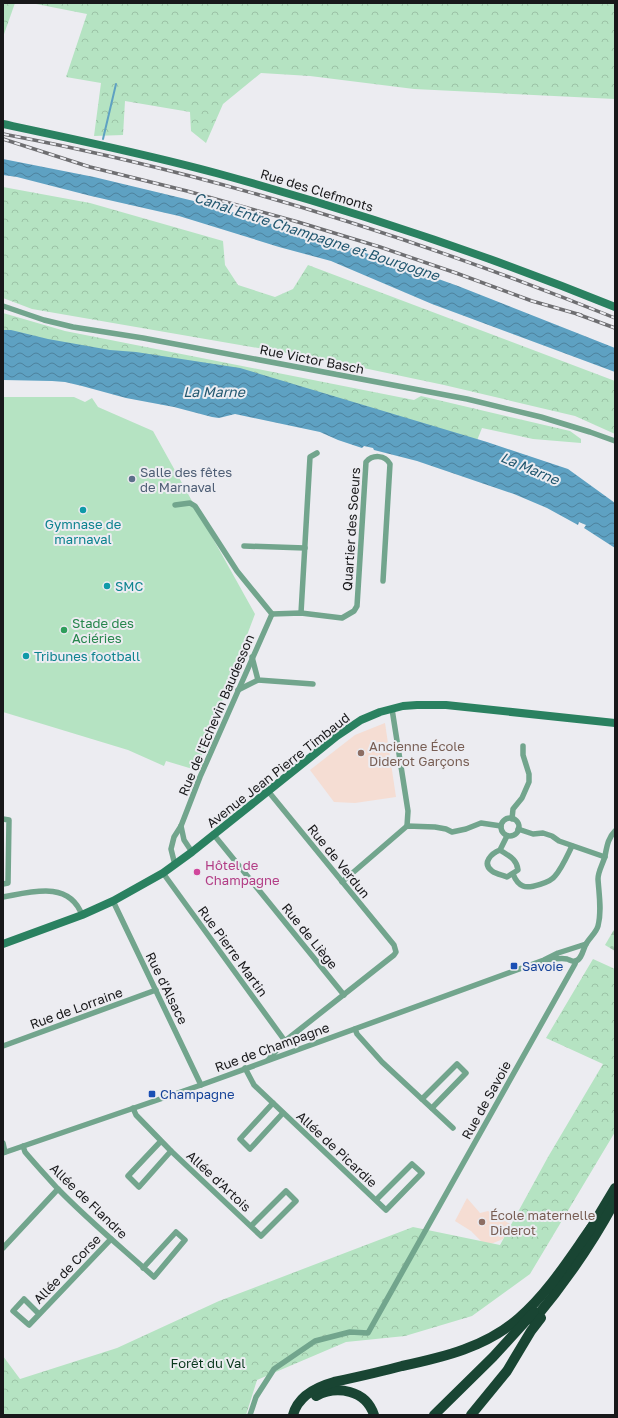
<svg xmlns="http://www.w3.org/2000/svg" width="618" height="1418" font-family="'Golos Text',sans-serif">
<style>
.education{fill:#f5ddd3}
.green{fill:#b5e3c2}
.forest{fill:url(#forest-crowns)}
.cemetery{fill:url(#cemetery-stones)}
.water{fill:url(#water-waves)}
.lines{fill:none;stroke-linecap:round;stroke-linejoin:round}
.stream{stroke:#5ea1c2;stroke-width:2}
.street{stroke:#72a58d;stroke-width:5.5}
.secondary{stroke:#2a8160;stroke-width:8}
.highway{stroke:#194533;stroke-width:10}
.rail-casing{stroke:#6e6e71;stroke-width:3.5}
.rail{stroke:#ececf1;stroke-width:2;stroke-dasharray:6;stroke-linecap:butt}
.service-dot{fill:#5c6f8a;stroke:#ececf1;stroke-width:1.5}
.culture-dot{fill:#0f9aa8;stroke:#ececf1;stroke-width:1.5}
.leisure-dot{fill:#2e9e5b;stroke:#ececf1;stroke-width:1.5}
.education-dot{fill:#8d6e63;stroke:#ececf1;stroke-width:1.5}
.hotel-dot{fill:#d1479c;stroke:#ececf1;stroke-width:1.5}
.transit-dot{fill:#1a4fb4;stroke:#ececf1;stroke-width:1.5}
.labels{text-anchor:middle;dominant-baseline:central;stroke-width:4;stroke-linejoin:round;paint-order:stroke}
.street-label{font-size:13px;fill:#18181a;stroke:#ececf1}
.service-label{font-size:13px;fill:#4e5e75;stroke:#ececf1;text-anchor:start}
.culture-label{font-size:13px;fill:#0d838f;stroke:#ececf1;text-anchor:start}
.leisure-label{font-size:13px;fill:#27864d;stroke:#ececf1;text-anchor:start}
.education-label{font-size:13px;fill:#785e54;stroke:#ececf1;text-anchor:start}
.hotel-label{font-size:13px;fill:#b23c85;stroke:#ececf1;text-anchor:start}
.transit-label{font-size:13px;fill:#164399;stroke:#ececf1;text-anchor:start}
.park-label{font-size:13px;fill:#0a381d;stroke:#ececf1}
.water-label{font-size:14px;font-style:italic;fill:#235870;stroke:#ececf1}
</style>
<defs>
<pattern id="forest-crowns" width="20" height="18" patternUnits="userSpaceOnUse"><rect width="20" height="18" fill="#b5e3c2"/><path d="M2 6a3 3 0 1 1 6 0M12 15a3 3 0 1 1 6 0" fill="none" stroke="#9bc2a6"/></pattern>
<pattern id="cemetery-stones" width="16" height="16" patternUnits="userSpaceOnUse"><rect width="16" height="16" fill="#b5e3c2"/><path d="M2 7V4a2 2 0 0 1 4 0v3zM10 15v-3a2 2 0 0 1 4 0v3z" fill="#9bc2a6"/></pattern>
<pattern id="water-waves" width="16" height="10" patternUnits="userSpaceOnUse"><rect width="16" height="10" fill="#5ea1c2"/><path d="M0 5q4-4 8 0t8 0" fill="none" stroke="#4d829d"/></pattern>
</defs>
<rect width="100%" height="100%" fill="#ececf1"/>
<g class="education">
<polygon points="385,723 396,797 355,803 334,802 310,770 355,735"/>
<polygon points="467,1198 480,1213 488,1211 510,1224 503,1239 486,1246 471,1231 455,1221"/>
</g>
<polygon class="green" points="3,397 74,397 85,402 92,398 98,407 153,431 255,614 196,770 166,761 164,766 128,750 3,712"/>
<g class="forest">
<polygon points="3,3 15,3 3,37"/>
<polygon points="31,3 615,3 615,99 414,89 310,76 261,73 223,104 206,143 191,131 190,112 125,101 123,135 94,136 101,83 66,77 87,14"/>
<polygon points="3,187 90,203 223,241 225,265 238,285 275,297 293,289 308,265 615,381 615,434 575,416 444,385 316,358 32,309 3,298"/>
<polygon points="3,313 65,331 414,400 421,396 570,431 581,439 581,443 533,439 482,428 476,443 3,341"/>
<polygon points="593,959 615,969 615,1132 530,1274 472,1316 405,1336 346,1342 257,1380 246,1415 3,1415 3,1356 20,1379 117,1348 219,1301 413,1227 500,1245 548,1157 603,1064 546,1038"/>
</g>
<polygon class="cemetery" points="615,928 615,951 605,945"/>
<g class="water">
<polygon points="3,159 94,177 198,202 346,246 458,286 615,348 615,372 432,304 331,261 279,247 179,216 91,196 17,177 3,175"/>
<polygon points="3,330 11,330 48,339 110,350 136,352 240,368 487,442 568,469 615,503 615,548 584,528 586,525 579,522 578,525 547,508 514,494 417,461 374,450 373,448 364,446 362,448 338,440 320,432 235,414 219,418 212,417 174,407 126,398 82,386 65,382 52,381 3,380"/>
</g>
<g class="lines">
<polyline class="stream" points="103,139 116,84"/>
<g class="street">
<polyline points="3,306 44,320 73,327 143,338 467,399 541,417 590,432 615,441"/>
<polyline points="175,505 190,503 195,506 237,571 272,614"/>
<polyline points="244,546 305,548"/>
<polyline points="301,613 310,457 317,453"/>
<path d="M272,614L301,613L342,618L354,611L357,606L366,462C373,454 385,455 390,464L383,581"/>
<polyline points="252,657 258,680 313,684"/>
<polyline points="238,690 258,680"/>
<polyline points="392,709 408,811 407,826"/>
<polyline points="268,791 394,945 396,952 394,955 285,1041 268,1060"/>
<circle cx="510" cy="827" r="9"/>
<polyline points="3,819 9,820 8,883 3,884"/>
<polyline points="512,819 513,809 522,798 529,782 529,774 523,755 523,746"/>
<polyline points="181,826 184,840 192,852"/>
<polyline points="518,829 533,834 543,833 552,836 559,841 605,857"/>
<polyline points="214,835 344,995"/>
<path d="M500,850C509,856 517,859 518,870L507,877C502,875 496,874 492,871C481,863 492,853 500,850L507,836"/>
<polyline points="175,865 171,849 174,837 181,826 200,777 272,614"/>
<polyline points="163,873 285,1041"/>
<path d="M513,874C515,879 518,884 523,886C530,889 551,882 555,876C562,868 567,856 572,846"/>
<polyline points="342,882 407,826 435,827 446,829 452,832 466,829 481,823 501,826"/>
<path d="M3,897C31,892 69,880 82,915"/>
<polyline points="113,901 201,1085"/>
<path d="M548,960C554,959 562,958 567,959C570,960 572,962 575,961C582,960 583,949 586,944C590,937 596,933 598,926C602,911 599,895 598,879C598,871 603,864 605,856C607,846 608,838 615,831"/>
<polyline points="355,1029 357,1034 382,1062 453,1128"/>
<polyline points="3,1046 156,990"/>
<polyline points="245,1068 254,1085 386,1210 422,1173 412,1164 376,1200"/>
<polyline points="422,1099 457,1064 466,1073 432,1108"/>
<polyline points="273,1103 240,1139 250,1149 283,1113"/>
<polyline points="133,1108 136,1115 171,1151 139,1187 128,1176 161,1141"/>
<polyline points="3,1143 5,1152"/>
<path d="M23,1146L25,1152C36,1165 47,1177 58,1189C88,1220 122,1248 154,1277L185,1240L176,1232L143,1268"/>
<polyline points="171,1151 261,1236 296,1201 286,1191 251,1226"/>
<polyline points="3,1153 201,1085 544,960 558,953 586,944"/>
<polyline points="3,1248 58,1189"/>
<polyline points="39,1314 24,1299 13,1311 29,1325 111,1239"/>
<polyline points="250,1415 256,1397 274,1369 315,1341 350,1332 368,1333 575,964 576,961"/>
</g>
<g class="secondary">
<path d="M3,124C74,139 146,154 216,173C351,210 485,254 615,307"/>
<polyline points="3,944 82,915 113,901 163,873 192,852 337,736 361,720 380,712 403,706 417,705 446,705 615,723"/>
</g>
<g class="highway">
<polyline points="588,1233 615,1188"/>
<path d="M533,1321C564,1284 592,1244 615,1201"/>
<path d="M316,1396C337,1385 366,1390 374,1415"/>
<path d="M293,1415C298,1396 316,1387 334,1382C357,1377 380,1372 402,1366C444,1357 486,1347 519,1318C548,1293 569,1259 591,1228"/>
<polyline points="434,1415 493,1357 534,1312"/>
<polyline points="471,1415 507,1371 531,1331 541,1318"/>
</g>
<defs>
<g id="rail">
<path d="M3,134C211,173 419,239 615,318"/>
<polyline points="3,139 90,167 187,191 298,222 380,247 456,273 532,301 581,315"/>
<polyline points="577,314 615,328"/>
</g>
</defs>
<use href="#rail" class="rail-casing"/>
<use href="#rail" class="rail"/>
</g>
<circle class="service-dot" cx="132" cy="479" r="4"/>
<g class="culture-dot">
<circle cx="83" cy="510" r="4"/>
<circle cx="107" cy="586" r="4"/>
<circle cx="26" cy="656" r="4"/>
</g>
<circle class="leisure-dot" cx="64" cy="630" r="4"/>
<g class="education-dot">
<circle cx="361" cy="753" r="4"/>
<circle cx="482" cy="1222" r="4"/>
</g>
<circle class="hotel-dot" cx="197" cy="872" r="4"/>
<g class="transit-dot">
<rect x="510" y="962" width="8" height="8" rx="2"/>
<rect x="148" y="1090" width="8" height="8" rx="2"/>
</g>
<g class="labels">
<g class="street-label">
<text transform="translate(317 190) rotate(17)">Rue des Clefmonts</text>
<text transform="translate(312 359) rotate(11)">Rue Victor Basch</text>
<text transform="translate(351 529) rotate(-86)">Quartier des Soeurs</text>
<text transform="translate(216 715) rotate(-67)">Rue de l'Echevin Baudesson</text>
<text transform="translate(278 770) rotate(-38)">Avenue Jean Pierre Timbaud</text>
<text transform="translate(339 861) rotate(51)">Rue de Verdun</text>
<text transform="translate(310 936) rotate(51)">Rue de Liège</text>
<text transform="translate(233 951) rotate(54)">Rue Pierre Martin</text>
<text transform="translate(167 988) rotate(64)">Rue d'Alsace</text>
<text transform="translate(76 1008) rotate(-20)">Rue de Lorraine</text>
<text transform="translate(272 1047) rotate(-20)">Rue de Champagne</text>
<text transform="translate(486 1100) rotate(-61)">Rue de Savoie</text>
<text transform="translate(337 1149) rotate(43)">Allée de Picardie</text>
<text transform="translate(219 1181) rotate(43)">Allée d'Artois</text>
<text transform="translate(89 1201) rotate(44)">Allée de Flandre</text>
<text transform="translate(67 1269) rotate(-46)">Allée de Corse</text>
</g>
<g class="service-label">
<text x="140" y="472">Salle des fêtes<tspan x="140" dy="15">de Marnaval</tspan></text>
</g>
<g class="culture-label">
<text x="83" y="524" text-anchor="middle">Gymnase de<tspan x="83" dy="15">marnaval</tspan></text>
<text x="115" y="586">SMC</text>
<text x="34" y="656">Tribunes football</text>
</g>
<g class="leisure-label">
<text x="72" y="623">Stade des<tspan x="72" dy="15">Aciéries</tspan></text>
</g>
<g class="education-label">
<text x="369" y="746">Ancienne École<tspan x="369" dy="15">Diderot Garçons</tspan></text>
<text x="490" y="1215">École maternelle<tspan x="490" dy="15">Diderot</tspan></text>
</g>
<g class="hotel-label">
<text x="205" y="865">Hôtel de<tspan x="205" dy="15">Champagne</tspan></text>
</g>
<g class="transit-label">
<text x="522" y="966">Savoie</text>
<text x="160" y="1094">Champagne</text>
</g>
<g class="park-label">
<text x="208" y="1363">Forêt du Val</text>
</g>
<g class="water-label">
<text transform="translate(317 236) rotate(18)">Canal Entre Champagne et Bourgogne</text>
<text x="214" y="391">La Marne</text>
<text transform="translate(530 468) rotate(23)">La Marne</text>
</g>
</g>
<rect width="618" height="1418" fill="none" stroke="#18181a" stroke-width="8"/>
</svg>
